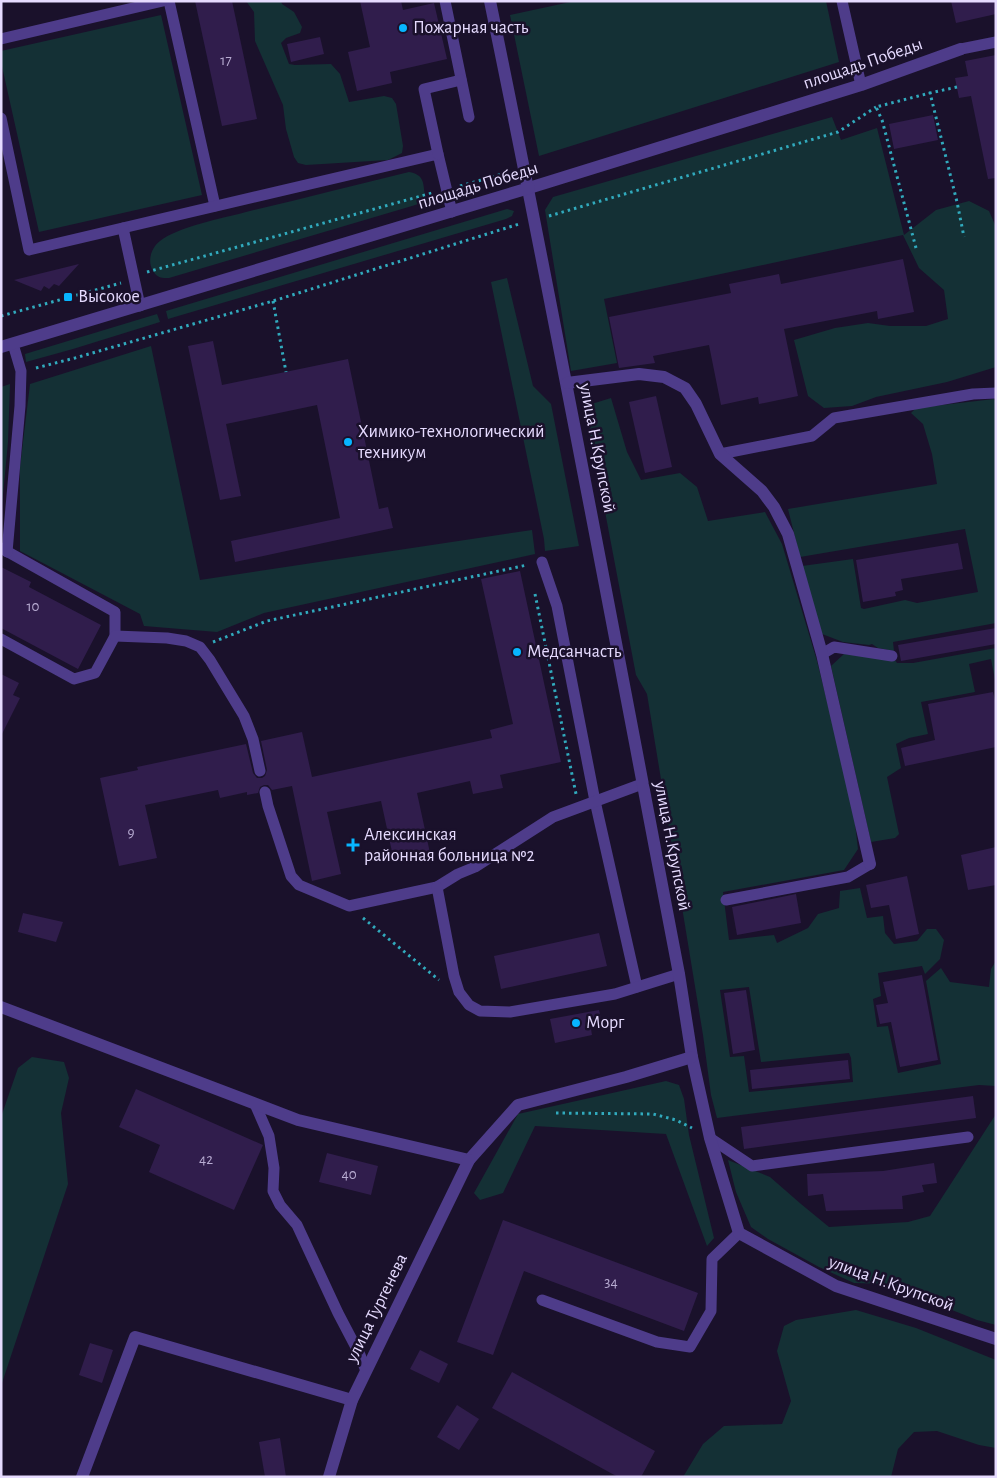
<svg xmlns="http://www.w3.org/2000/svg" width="997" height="1478" font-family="'Alegreya Sans',sans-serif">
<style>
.green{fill:#143035;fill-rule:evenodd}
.building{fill:#301d4c}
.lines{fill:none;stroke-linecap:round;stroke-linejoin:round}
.path{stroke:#31aabd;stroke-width:3;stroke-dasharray:2.5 4;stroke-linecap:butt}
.service{stroke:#4e3c8a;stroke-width:11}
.minor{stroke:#4e3c8a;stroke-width:12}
.tertiary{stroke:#4e3c8a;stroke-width:12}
.poi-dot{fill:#07b5ff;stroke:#1a112b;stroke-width:2}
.labels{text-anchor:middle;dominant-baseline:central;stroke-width:5;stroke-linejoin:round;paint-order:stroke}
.number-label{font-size:15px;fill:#b8acd2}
.poi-label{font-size:18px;fill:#e6dbff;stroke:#1a112b;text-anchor:start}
.street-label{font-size:18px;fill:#e6dbff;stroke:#1a112b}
</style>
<rect width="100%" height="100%" fill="#1a112b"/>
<g class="green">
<polygon points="246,1 281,1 282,4 294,12 302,27 300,33 286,38 281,43 289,64 295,65 331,64 340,74 349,102 384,96 392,98 396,104 403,146 402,153 388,160 306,165 298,163 294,157 286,129 283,105 255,41 254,12"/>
<polygon points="575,1 826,1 839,62 539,156 510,15"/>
<polygon points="161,15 202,195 39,232 1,62 1,51"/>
<polygon points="832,117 841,140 877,128 904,235 936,210 969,201 989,211 996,227 996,367 947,382 876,397 852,406 824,408 808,396 794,340 835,328 868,323 890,326 926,326 948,319 944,290 919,268 903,235 604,299 617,363 571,371 545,210 553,197"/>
<path d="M409,172C425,175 423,183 425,197L421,203L412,206L169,278C162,278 157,278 153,271C147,261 151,248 160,241C177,227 224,218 246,212C301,199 355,185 409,172Z"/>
<polygon points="507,209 514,211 512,216 506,219 168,319 166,311"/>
<polygon points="507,278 533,386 551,404 579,546 545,551 544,539 491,282"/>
<polygon points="157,314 160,322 73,349 26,362 25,354"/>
<polygon points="151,346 200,580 532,530 535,554 264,613 217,632 144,626 140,614 20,551 20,467 30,384"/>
<polygon points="10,384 8,442 1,516 1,387"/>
<path d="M611,398L627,452L641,480L680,473L697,487L708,521L765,512L782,544L817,661L853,806L858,849L844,870L723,892L729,940L774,935L777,943L808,928L818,914L839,908L840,891L860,888L867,918L883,916L885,933L894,944L917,941L927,929H936L944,940L940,959L925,974L922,966L878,973L881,996L873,999L877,1027L888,1026L898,1073L941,1064L926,981L941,968L950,982L989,987L991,969L996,961V1086L979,1085L717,1118L711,1095L703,1035L647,694L636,675L585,406ZM749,987L761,1062L849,1053L851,1058L853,1082L749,1092L744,1056L730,1057L720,990Z"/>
<polygon points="994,399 996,403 996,623 893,642 894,651 878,648 872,644 869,645 843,642 822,634 802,566 853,559 861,608 864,609 905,600 917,603 978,592 965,529 800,557 788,509 937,484 932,454 923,424 911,413 916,408"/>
<polygon points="996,648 996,685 991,659 969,664 975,692 921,702 928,734 909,738 896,744 901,768 887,777 899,834 895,838 871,842 831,666 844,654 894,659 897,663 913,663"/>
<polygon points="32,1057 64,1062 69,1078 61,1113 68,1184 1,1386 1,1117 18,1068"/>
<polygon points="666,1081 679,1085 684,1099 689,1135 714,1238 707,1246 666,1134 535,1126 503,1193 480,1200 474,1193 518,1114"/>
<polygon points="996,1114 996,1325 977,1320 887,1284 854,1283 819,1267 768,1239 751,1227 736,1192 728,1160 770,1177 801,1204 829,1227 908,1222 930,1216"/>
<polygon points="856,1310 916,1328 996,1360 996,1448 979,1445 937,1431 914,1432 898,1449 891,1477 683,1477 703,1444 724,1426 782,1424 791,1401 777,1351 784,1326 796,1320"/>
</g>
<g class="building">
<polygon points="195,1 232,1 257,119 222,126"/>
<polygon points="360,1 401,1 403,10 434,3 447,59 390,72 392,83 357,91 348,52 370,47"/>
<polygon points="951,1 996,1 996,14 956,23"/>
<polygon points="320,37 324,54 291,62 287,44"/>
<polygon points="996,55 996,178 988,179 971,96 959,98 955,78 968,76 965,61"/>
<polygon points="933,115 938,140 894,149 889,124"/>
<polygon points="903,259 914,312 878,319 877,311 784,329 798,396 759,404 758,397 721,405 709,345 653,356 655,363 619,368 609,317 731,293 729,284 779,274 781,284"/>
<polygon points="79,264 59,286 54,284 49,289 44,286 41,291 14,280"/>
<polygon points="213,341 222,385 348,359 379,509 388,507 393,528 235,562 231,541 340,518 317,405 226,424 241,496 220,500 188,346"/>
<polygon points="656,396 672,467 645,473 629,402"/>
<polygon points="958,543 963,569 901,579 903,590 895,592 896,596 863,602 856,560"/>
<polygon points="1,567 31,582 29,587 101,625 78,669 1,628"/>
<polygon points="520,571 561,762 500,775 503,788 473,794 470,781 417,793 430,853 394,861 381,801 327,812 341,874 312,881 292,786 272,790 268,785 264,785 260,787 258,793 247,795 247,792 220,798 218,790 145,805 157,858 119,866 100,778 138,770 137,767 246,744 253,773 257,778 262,778 265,776 267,770 261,741 302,732 312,777 492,738 490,730 513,724 481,579"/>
<polygon points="996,628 996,644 901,661 898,645"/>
<polygon points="1,674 19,683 13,695 20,698 1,736"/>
<polygon points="993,692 996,704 996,747 905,766 901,748 935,740 928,704"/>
<polygon points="996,847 996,885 968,890 961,855"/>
<polygon points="907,876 919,934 896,939 889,905 871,908 866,885"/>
<polygon points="796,894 801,923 737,935 732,907"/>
<polygon points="23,913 63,922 56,942 18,932"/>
<polygon points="599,933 607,966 501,989 494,956"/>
<polygon points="922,975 938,1060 900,1067 891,1022 880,1024 876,1005 888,1003 883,982"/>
<polygon points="746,990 755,1050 733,1054 724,993"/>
<polygon points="599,1010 603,1027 591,1029 592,1035 555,1043 550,1019"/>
<polygon points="848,1060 850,1079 752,1089 750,1070"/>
<polygon points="136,1089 263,1145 234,1210 149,1172 160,1145 119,1127"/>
<polygon points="973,1096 976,1118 744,1149 741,1127"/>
<polygon points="327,1153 378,1166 371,1195 319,1182"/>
<polygon points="934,1163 937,1183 922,1185 924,1192 902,1196 903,1209 826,1211 823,1194 808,1196 807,1174 883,1171"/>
<polygon points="503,1220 698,1293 684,1331 524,1271 493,1355 457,1342"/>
<polygon points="90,1343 113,1350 102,1383 79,1375"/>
<polygon points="420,1350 448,1364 439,1383 410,1369"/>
<polygon points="512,1372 655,1451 641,1477 618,1477 492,1408"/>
<polygon points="457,1405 479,1419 459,1450 437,1437"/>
<polygon points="280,1438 286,1477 265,1477 259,1442"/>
</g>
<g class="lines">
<g class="path">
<polyline points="957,87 930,93 957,202 964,237"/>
<polyline points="460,186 510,172"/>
<polyline points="549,216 838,132 876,107"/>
<polyline points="916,248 882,120 876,107 930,93"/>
<polyline points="147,272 432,193"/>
<polyline points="273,301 286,372"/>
<polyline points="1,316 121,283"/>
<polyline points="36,368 75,358 273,301 519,224"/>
<polyline points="535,594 576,794"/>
<polyline points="213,642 267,621 527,565"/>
<polyline points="363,918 439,980"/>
<polyline points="556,1113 653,1114 676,1120 692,1128"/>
</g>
<g class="service">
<polyline points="169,1 215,206"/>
<polyline points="445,1 469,117"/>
<polyline points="842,1 861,85"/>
<polyline points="1,39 163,1"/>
<polyline points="961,49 996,42"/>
<polyline points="1,118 29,250 438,154 452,212"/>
<polyline points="438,154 424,89 461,80"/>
<polyline points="123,228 140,306"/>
<polyline points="720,454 812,436 834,418 973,394 996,393"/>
<polyline points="1,548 115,612 115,636 95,673 74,679 1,639"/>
<polyline points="7,552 20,406 21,371 13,344"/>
<polyline points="542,562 557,606 595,801 637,987"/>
<polyline points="115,636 167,638 186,641 200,647 210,660 244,716 253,739 260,771"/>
<polyline points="822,654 834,647 892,656"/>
<polyline points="265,792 268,806 291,876 299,885 349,906 437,887 458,874 475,867 553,817 642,784"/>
<polyline points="437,887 454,976 459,992 469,1005 480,1011 510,1012 615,994 679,974"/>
<polyline points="726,900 848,877 870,864"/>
<polyline points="255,1104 269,1136 274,1168 273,1191 280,1205 297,1225 338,1313 360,1355 366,1371"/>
<polyline points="710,1138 752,1166 968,1137"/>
<polyline points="542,1300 657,1342 690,1347 711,1311 712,1259 739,1233"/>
</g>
<g class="minor">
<path d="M490,1C557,325 617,650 679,974L692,1057L710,1138L739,1233L836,1286L996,1339"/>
<polyline points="529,188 861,85 961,49"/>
<polyline points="567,383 639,374 664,377 685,388 696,404 720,454 762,491 774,507 788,534 822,654 870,864"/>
<polyline points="1,1007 298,1120 469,1160 518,1105 626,1077 692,1057"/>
<polyline points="82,1477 135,1337 352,1400"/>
<polyline points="329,1477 352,1400 469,1160"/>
</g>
<polyline class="tertiary" points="1,347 529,188"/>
</g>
<g class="poi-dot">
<circle cx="403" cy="28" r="5"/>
<rect x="63" y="292" width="10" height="10" rx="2.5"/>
<circle cx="348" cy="442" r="5"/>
<circle cx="517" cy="652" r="5"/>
<path d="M350.5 837.5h5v5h5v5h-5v5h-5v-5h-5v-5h5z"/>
<circle cx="576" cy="1023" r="5"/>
</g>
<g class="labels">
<g class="number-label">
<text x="226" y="60">17</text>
<text x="33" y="606">10</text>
<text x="131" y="832">9</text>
<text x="206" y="1159">42</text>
<text x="349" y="1174">40</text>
<text x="611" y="1282">34</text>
</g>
<g class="poi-label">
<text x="413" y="28">Пожарная часть</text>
<text x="78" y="297">Высокое</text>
<text x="358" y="432">Химико-технологический<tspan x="358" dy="21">техникум</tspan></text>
<text x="527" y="652">Медсанчасть</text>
<text x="364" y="835">Алексинская<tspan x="364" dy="21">районная больница №2</tspan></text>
<text x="586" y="1023">Морг</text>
</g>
<g class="street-label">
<text transform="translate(863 64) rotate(-19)">площадь Победы</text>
<text transform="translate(478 186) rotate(-17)">площадь Победы</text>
<text transform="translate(597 448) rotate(79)">улица Н.Крупской</text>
<text transform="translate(672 846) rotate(79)">улица Н.Крупской</text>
<text transform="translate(891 1284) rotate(20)">улица Н.Крупской</text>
<text transform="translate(377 1308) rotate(-64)">улица Тургенева</text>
</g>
</g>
<rect width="997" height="1478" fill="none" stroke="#e6dbff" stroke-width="5"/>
</svg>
